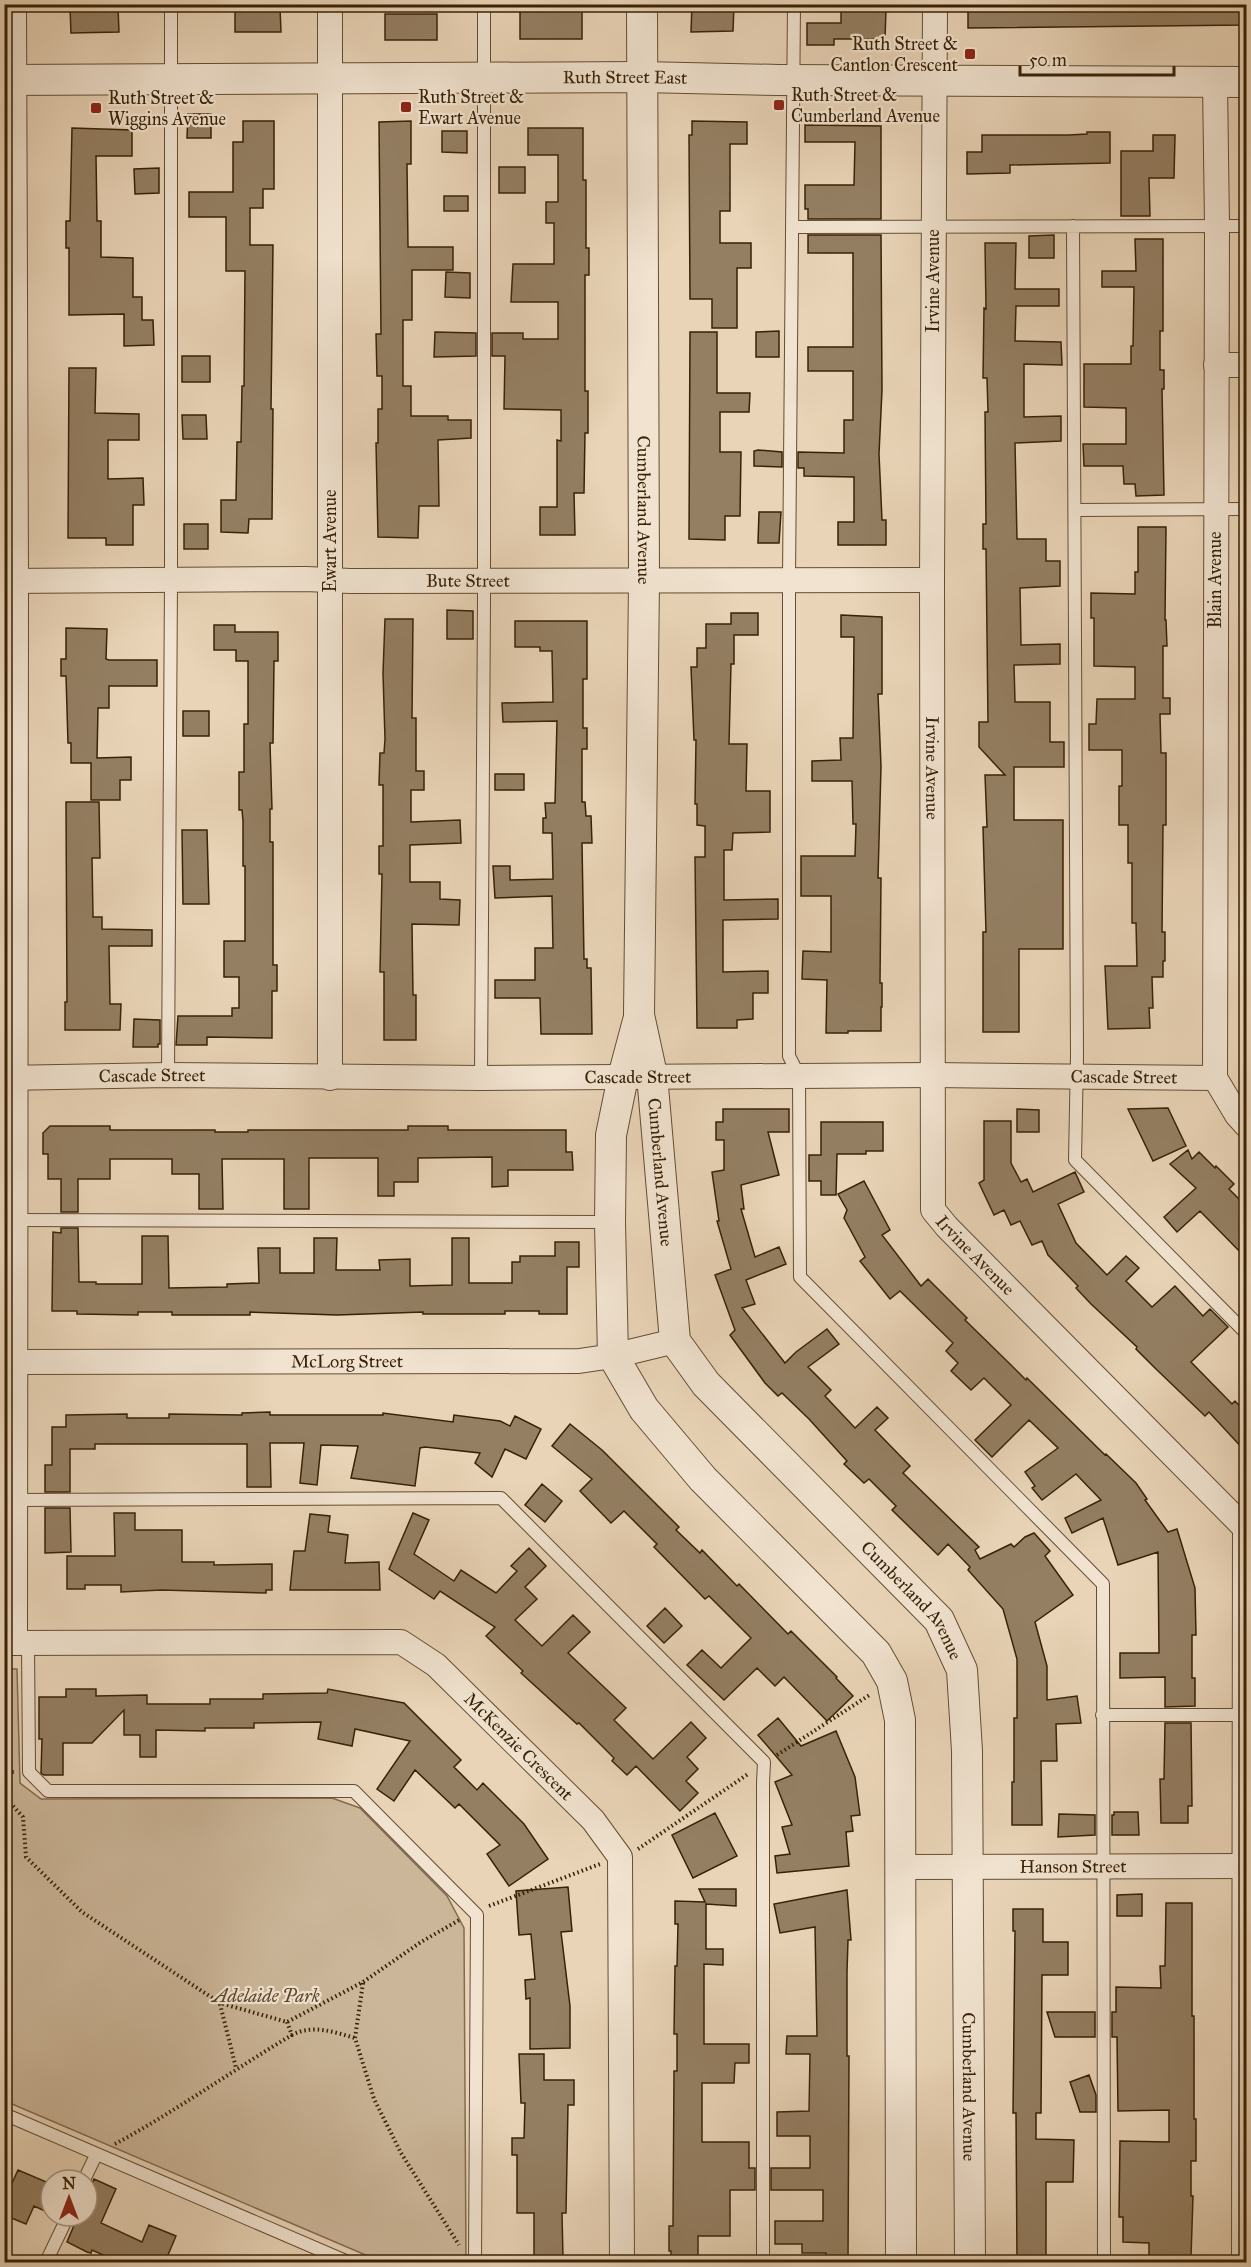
<svg xmlns="http://www.w3.org/2000/svg" width="1251" height="2267" viewBox="0 0 1251 2267" font-family="'IM FELL Great Primer',serif">
	<rect width="100%" height="100%" fill="#e9d4b7"/>
	<filter id="stains"><feTurbulence type="fractalNoise" baseFrequency=".00333" numOctaves="4"/><feColorMatrix values="0 0 0 0 .2 0 0 0 0 .09 0 0 0 0 .02 0 0 0 .5 -.17"/></filter>
	<radialGradient id="worn" r=".72"><stop offset=".6" stop-color="#630" stop-opacity="0"/><stop offset="1" stop-color="#630" stop-opacity=".3"/></radialGradient>
	<path fill="#cbb699" stroke="#826c50" stroke-width="1.5" d="M5,1669H17L20,1783L41,1799L332,1798L360,1808L447,1896L464,1928L466,2262H382L5,2101Z"/>
	<path fill="#947f63" stroke="#382207" stroke-width="1.5" d="M692,4H734L733,31L691,32Z
		M976,4H1246V25L968,28V8H976Z
		M118,7L119,32L71,33L70,8Z
		M235,7H280L281,32H235Z
		M841,8L886,9L885,39H834V45H807V23H841Z
		M520,11H582V39H520Z
		M385,14H437V40H385Z
		M188,114H211V138H187Z
		M243,121H274V189H263V208H250V245H273L271,409H273L272,519H249L248,533L221,532V500H236L237,442H241L242,386H244L245,271H226V217H189V192H233V142H243Z
		M411,121V164H407L408,247H453V270H412V320H403V386H411V416H448V420H471V438L438,440L439,506H419L418,538L378,537L376,443H378V409H382V376H377L376,334H381L379,122Z
		M692,121L747,122V144H730V211H720V243H751V268H737V328H712V299H690L689,135H692Z
		M805,125L881,126V219H808V209H805V185H854L855,142H805Z
		M72,128L132,130V156H96L97,221H101V257L133,258V297H142V320H153L154,345L124,346V314L69,315V248H66V221H70Z
		M528,128H583V180H586V248H589V275H585V391H588V433H585L584,493H574L575,535H540V507H557V440L561,441V410L504,409L505,356H492V333H523V339H558V302H511L513,264H554V223H546V202H558V155H528Z
		M442,131H467V153L442,152Z
		M1087,132H1110V163L1010,165V173L967,174V152H982V135H1069L1087,134Z
		M1153,135H1175L1174,178H1149L1150,216H1121V151H1153Z
		M499,167H525V193H499Z
		M159,168V193L135,194L134,169Z
		M444,196H468V211H444Z
		M808,235H881L882,390L879,454L882,520H886V545H838V522H854V477L804,476V468H798V452L844,453V420H853V371H808V347H853V253H808Z
		M1054,235V258H1029V236Z
		M1135,239H1163V331H1160V370H1164V389H1162L1164,495L1136,496L1135,484H1124L1123,466H1084L1083,444H1126V408L1084,407V364H1131V346H1133L1134,287H1102V271H1136Z
		M985,243H1016L1015,289H1059V306H1016L1015,341L1061,342L1062,365L1024,364V417L1061,416V441L1015,443L1017,539H1046V561H1060V586L1020,588L1021,645L1060,644V664L1014,665L1015,702H1050V742H1064V767H1014V820H1063V949H1019V1032H983V932H986L983,827H987L985,775H1005L979,747V722H988L986,549H983V524H986L985,412H988L987,378H983L984,308L986,309Z
		M446,272L470,273V298L445,297Z
		M779,331V357H756V332Z
		M435,332L476,333V356L434,357Z
		M690,332H717V393H750L749,412H720V452H741L740,516H725V540L689,539Z
		M182,356H210V382H182Z
		M69,368H96L95,413L139,414V440H108V479L143,478L144,505H133V545H106V538H68Z
		M182,415H206L207,439H183Z
		M758,450L782,452V467L754,466V451Z
		M759,512H781L779,543H758Z
		M184,524H208V549H184Z
		M1138,527H1166L1165,620H1166L1167,646H1163V698H1170V714H1160L1161,753H1166V825H1163L1162,932H1165V961H1163V977H1152L1153,1008H1149L1150,1028L1108,1029L1105,966H1137L1136,923H1132V863H1128V825H1119V786H1122V750H1089V724H1096L1097,699H1135V667L1094,666V618H1091V593L1135,594V572H1138Z
		M447,610L473,611V639H447Z
		M731,613H758V635H734V664H731L729,744H747L746,791H770V832L733,833L732,850H724V900L778,899V919L723,920V972L768,971V993H753V1019L737,1020V1028H697L695,857H705V826L697,825V804H695L696,740H694L691,667H697V648H706V624H731Z
		M841,615L882,617V694H878L881,766L878,878H881L880,983H882V1007H881V1031H848V1033H826L827,980L802,979L803,951L831,952V896H801V856H855L856,824H853L852,781H812V761L841,760L840,738H853L854,637H841Z
		M385,619H413L412,718H416V771H424V790H411V822L460,820L461,843L410,845V882H440V899L460,900L459,925L412,924L413,995H416V1040H384V972H380L382,874H379V846H383V785H379L380,753H384L385,739L383,673Z
		M515,621H587V679H583V728H587V749H582V802H585L586,816H591L592,843H582L584,959H587V968H591L592,1034H541L540,998H495V980H535V948H553L552,896L495,898L493,866H510V880L553,879L552,833H543V818H546L545,803H555L557,721L503,722L502,703L553,702L552,651H540V647H515Z
		M214,625H235V632H278V661H274L273,743H270L272,809H270V842H273V965H277V991H272V1038L207,1037V1045H176L178,1016H232V1008H239V977H224V941H245V866H243V821L242,810H239V772H244V724H248V661H236V650H214Z
		M66,628L107,629L106,659L109,660H157V686H109V708H98L97,758L131,757V780H120V800H91V763H71V743H68L66,676H61V659H66Z
		M183,711H209V736H183Z
		M495,774H524V790H495Z
		M66,802H99L100,858H92L93,917H102V929L152,930V946H109L110,1004H121L120,1030H65V1002H67Z
		M182,830H207L209,904H183Z
		M134,1019L160,1020V1044H158V1047H133Z
		M1168,1108L1186,1146L1153,1161L1128,1109Z
		M723,1109H789V1132H768L779,1175L741,1185L744,1209H741L755,1257L779,1247L786,1264L746,1280L755,1304L742,1308L785,1363L796,1352L827,1329L839,1344L808,1367L831,1390L825,1396L855,1428L877,1407L888,1418L875,1430L910,1466L903,1473L979,1547L975,1550L980,1559L1011,1544L1014,1547L1025,1537L1034,1533L1050,1551L1045,1556L1073,1595L1035,1622L1047,1666V1700L1077,1696L1081,1723L1056,1724L1057,1761H1041L1042,1825H1012V1782H1014V1718H1017V1659L1003,1609L968,1570L970,1567L948,1544L938,1555L892,1510L896,1506L869,1479L864,1483L844,1464L847,1461L809,1419L782,1393L778,1396L765,1383L730,1335L735,1330L715,1275L731,1269L717,1221H719L712,1172L724,1170V1140H716V1122H723Z
		M1017,1109L1039,1110V1132H1017Z
		M984,1121H1011V1163L1021,1182L1027,1179L1033,1192L1075,1172L1084,1192L1058,1204L1076,1243L1107,1275L1126,1256L1139,1268L1126,1281L1152,1307L1175,1286L1203,1316L1210,1309L1228,1327L1191,1362L1232,1404L1235,1401L1246,1413V1452L1209,1412L1205,1416L1156,1369L1136,1349L1137,1347L1091,1304L1076,1288L1078,1286L1048,1255L1042,1241L1032,1245L1020,1221L1011,1225L1004,1210L994,1215L979,1183L984,1180Z
		M821,1122H883V1151H866V1154H837L836,1195H821V1181H809V1155H821Z
		M50,1126H110V1130H215V1132H248V1130H408V1126H448V1130H566V1152H572L573,1170H508V1186L492,1187V1157L418,1158V1182H394V1196H378V1158H309V1209H284V1159H222L223,1209H199V1174H172V1159H110V1179H78V1212H61V1179H48V1154H43V1133Z
		M1188,1150L1192,1159L1199,1152L1215,1168L1216,1166L1234,1184L1229,1189L1246,1206V1258L1200,1211L1177,1232L1164,1217L1196,1188L1170,1164Z
		M864,1181L890,1230L882,1235L921,1286L928,1279L967,1318L965,1320L1010,1364L1026,1380L1027,1378L1105,1455L1106,1454L1136,1483L1147,1499L1145,1500L1168,1532L1177,1529L1195,1588L1196,1635H1192V1678H1195V1706L1165,1707V1677L1120,1678V1653H1159L1158,1552L1118,1565L1103,1518L1072,1533L1065,1518L1101,1500L1076,1474L1042,1500L1032,1488L1035,1486L1025,1472L1058,1448L1029,1420L992,1457L975,1440L1011,1405L984,1378L971,1390L951,1371L958,1363L946,1351L953,1343L900,1291L890,1299L860,1261L865,1257L844,1218L847,1210L838,1194Z
		M61,1228H78L79,1282H96V1284H142V1236H168L169,1288L227,1287V1284L259,1283L258,1248H280V1273H314V1238H337L336,1270H380L379,1260L410,1259V1286L452,1285V1238H469V1283H512V1262H520V1256H555V1242H579V1267H567V1314H539V1311H505V1314H423V1312L337,1315L250,1312V1315H172V1312H138V1315L77,1314V1311H52L53,1232L61,1233Z
		M270,1412V1415H383V1413L453,1422L454,1415L500,1421L510,1426L515,1416L541,1429L526,1459L505,1449L492,1477L475,1463L480,1453L425,1447L420,1448L415,1486L351,1478L358,1446L321,1445L317,1485L300,1483L304,1443H270L271,1487H247V1444H95V1449H70V1492H45V1465H52V1427H66V1415L127,1414V1418H169V1414L242,1415V1413Z
		M570,1424L602,1450L679,1527L676,1530L700,1553L702,1550L737,1586L739,1584L788,1634L791,1631L837,1677L836,1678L853,1696L827,1721L784,1677L775,1686L757,1668L724,1700L687,1665L702,1650L721,1668L751,1638L709,1596L705,1599L654,1547L657,1544L624,1511L611,1523L580,1491L592,1479L552,1446Z
		M542,1484L562,1501L545,1522L525,1505Z
		M45,1508H70L71,1552L45,1553Z
		M114,1513H135V1530H182V1562H214V1565L272,1564V1590H266V1593L162,1590L121,1592V1585H85V1589H67V1556H115Z
		M413,1513L429,1520L414,1554L454,1581L461,1570L496,1593L517,1571L511,1566L529,1548L546,1566L525,1587L537,1599L515,1620L542,1646L573,1615L590,1632L568,1653L626,1708L614,1720L653,1759L691,1722L706,1738L687,1757L698,1769L686,1781L698,1793L680,1811L636,1766L627,1775L612,1761L614,1758L579,1723L577,1724L521,1673L523,1671L486,1636L495,1627L440,1591L434,1599L389,1569Z
		M310,1514L330,1516L328,1532L348,1535L345,1563L379,1562L380,1590H290L294,1551H305Z
		M665,1608L682,1626L664,1643L647,1626Z
		M66,1689H96V1696L147,1695V1704H210V1699H263V1694L327,1693L328,1689L404,1703L461,1760L454,1767L477,1790L483,1783L524,1824L548,1859L509,1886L487,1854L500,1845L459,1804L455,1808L415,1770L394,1801L377,1789L410,1741L355,1729L352,1746L318,1739L321,1722L254,1723V1728H205V1731L156,1730V1757H140V1735H124V1710L92,1743H63V1775H44L41,1773L42,1739H39V1697H66Z
		M778,1718L801,1746L836,1731L855,1777L860,1815L851,1816L853,1831L846,1832L849,1866L777,1873L775,1856L790,1854L782,1827L792,1825L775,1782L792,1775L758,1735Z
		M1165,1723H1191L1192,1806H1188V1823H1161L1160,1779H1164Z
		M1114,1812H1138L1139,1835H1112V1815H1114Z
		M715,1813L737,1856L693,1878L672,1835Z
		M1059,1814L1095,1815V1835L1058,1837Z
		M568,1887L572,1931L561,1932L570,2006V2048L530,2049V1998L526,1999L525,1980L535,1979L531,1934L519,1935L516,1891Z
		M699,1889H736V1906L706,1904V1949H723V1965L704,1964V2044H749V2063H735L734,2083H702V2142H749V2168H755V2190H730V2236H698V2262H671V2251H669V2226H673L674,2071H677V2034H674L675,1966H677L678,1924H675V1901L705,1902Z
		M847,1890L851,1940H848L847,1972V2056H849L848,2262H826V2253H802V2244H775V2221H823V2190H771V2168H810V2136H777V2112L809,2111L810,2054H786L787,2036H817L815,1927L780,1933L774,1904Z
		M1142,1894V1916H1117V1895Z
		M1166,1903H1192V2016H1194V2119H1196V2161H1191V2196H1193L1191,2257H1149V2243L1123,2242V2217H1119L1120,2141L1169,2142V2110L1118,2111L1117,2037H1112V2012H1116V1987L1161,1988L1160,1966H1165Z
		M1013,1909H1043V1942H1068V1975H1042L1041,2113H1036V2139L1074,2140L1073,2182H1046V2262H1017L1016,2113H1013L1015,1931H1013Z
		M1047,2012H1095V2037H1055Z
		M519,2054H544V2080H574V2105H568L566,2213H562L563,2258L534,2259V2213H517V2155H512V2138H524L525,2103H521Z
		M1089,2075L1096,2095V2112H1080L1070,2082Z
		M18,2170L51,2184V2198L45,2211L34,2206L26,2224L4,2215V2201Z
		M94,2179L116,2189L101,2223L142,2242L149,2225L176,2236L165,2262H119L92,2250L91,2253L87,2252L67,2242L78,2216H87V2195Z"/>
	<g fill="none" stroke-linecap="round" stroke-linejoin="round">
		<defs>
			<path id="service" d="M794,4L789,579V1056L799,1076L800,1277L1103,1584L1104,2262
				M1073,226L1077,1056L1075,1160L1246,1333
				M793,227L1246,226
				M1075,510L1246,509
				M168,1075L171,580V4
				M481,1078L484,600V4
				M12,1220L609,1222
				M12,1500L501,1498L764,1762L763,1783V2262
				M28,1642L29,1772L48,1791H354L477,1915L475,2262
				M1102,1715H1246
				M4,2114L348,2262
				M84,2180L96,2155
				M46,2262L68,2216"/>
			<g id="minor">
				<path d="M14,4L16,581L15,1642"/>
				<path id="s1" d="M935,4L932,580L933,1210L947,1227L1245,1528L1244,2262"/>
				<path d="M1215,82L1217,226L1215,1078L1237,1115L1246,1125"/>
				<path d="M1216,365H1246"/>
				<path id="s2" d="M4,581L306,579L350,581L932,580"/>
				<path id="s3" d="M4,1078L168,1075L481,1078L932,1075L1215,1078"/>
				<path d="M330,1078V4"/>
				<path id="s4" d="M15,1362L579,1361L613,1356L675,1341"/>
				<path id="s5" d="M4,1643L401,1642L436,1665L593,1820L620,1857L622,2262"/>
				<path id="s6" d="M899,1867L1246,1866"/>
			</g>
			<g id="tertiary">
				<path id="s7" d="M642,4L644,581L639,1015L652,1075L675,1341L706,1384L939,1620L962,1670L967,1751L970,2262"/>
				<path id="s8" d="M4,80L642,77L779,80L1246,82"/>
				<path d="M638,1021L623,1077L611,1135L610,1222L613,1356L644,1409L703,1479L876,1653L892,1681L900,1720L901,2262"/>
			</g>
		</defs>
		<use href="#service" stroke="#644e33" stroke-width="14"/>
		<use href="#minor" stroke="#644e33" stroke-width="26"/>
		<use href="#tertiary" stroke="#644e33" stroke-width="32"/>
		<path stroke="#382207" stroke-width="4" stroke-dasharray="1.5 3" stroke-linecap="butt" d="M777,1755L871,1694
			M4,1781L9,1772H14
			M4,1796L23,1817L26,1857L82,1912L220,2003L287,2022L363,1982L421,1942L461,1919
			M638,1849L748,1774
			M489,1906L600,1864
			M363,1983L355,2038L374,2099L401,2153L459,2245
			M220,2004L236,2068
			M287,2022L292,2035C312,2024 334,2032 355,2038
			M115,2144C176,2111 233,2070 292,2035"/>
		<use href="#service" stroke="#f1e3d0" stroke-width="12"/>
		<use href="#minor" stroke="#f1e3d0" stroke-width="24"/>
		<use href="#tertiary" stroke="#f1e3d0" stroke-width="30"/>
	</g>
	<g fill="#8f2418" stroke="#f1e3d0" stroke-width="2">
		<rect x="964" y="48" width="12" height="12" rx="3"/>
		<rect x="773" y="99" width="12" height="12" rx="3"/>
		<rect x="400" y="101" width="12" height="12" rx="3"/>
		<rect x="90" y="102" width="12" height="12" rx="3"/>
	</g>
	<g text-anchor="middle" stroke-width="4.5" stroke-linejoin="round" paint-order="stroke">
		<g font-size="18" fill="#382207" stroke="#f1e3d0" text-anchor="start">
			<text x="958" y="50" text-anchor="end">Ruth Street &amp;<tspan x="958" dy="21">Cantlon Crescent</tspan></text>
			<text x="791" y="101">Ruth Street &amp;<tspan x="791" dy="21">Cumberland Avenue</tspan></text>
			<text x="418" y="103">Ruth Street &amp;<tspan x="418" dy="21">Ewart Avenue</tspan></text>
			<text x="108" y="104">Ruth Street &amp;<tspan x="108" dy="21">Wiggins Avenue</tspan></text>
		</g>
		<g font-size="18" fill="#382207" stroke="#f1e3d0">
			<text dy="6" stroke="none"><textPath href="#s8" startOffset="621">Ruth Street East</textPath></text>
			<text transform="translate(933 281) rotate(-90)" y="6">Irvine Avenue</text>
			<text dy="6" stroke="none"><textPath href="#s7" startOffset="506">Cumberland Avenue</textPath></text>
			<text transform="translate(330 541) rotate(-90)" y="6">Ewart Avenue</text>
			<text transform="translate(1215 580) rotate(-90)" y="6">Blain Avenue</text>
			<text dy="6" stroke="none"><textPath href="#s2" startOffset="464">Bute Street</textPath></text>
			<text dy="6" stroke="none"><textPath href="#s1" startOffset="764">Irvine Avenue</textPath></text>
			<text dy="6" stroke="none"><textPath href="#s3" startOffset="148">Cascade Street</textPath></text>
			<text dy="6" stroke="none"><textPath href="#s3" startOffset="634">Cascade Street</textPath></text>
			<text dy="6" stroke="none"><textPath href="#s3" startOffset="1120">Cascade Street</textPath></text>
			<text dy="6" stroke="none"><textPath href="#s7" startOffset="1170">Cumberland Avenue</textPath></text>
			<text dy="6" stroke="none"><textPath href="#s1" startOffset="1268">Irvine Avenue</textPath></text>
			<text dy="6" stroke="none"><textPath href="#s4" startOffset="332">McLorg Street</textPath></text>
			<text dy="6" stroke="none"><textPath href="#s7" startOffset="1692">Cumberland Avenue</textPath></text>
			<text dy="6" stroke="none"><textPath href="#s5" startOffset="555">McKenzie Crescent</textPath></text>
			<text dy="6" stroke="none"><textPath href="#s6" startOffset="174">Hanson Street</textPath></text>
			<text dy="6" stroke="none"><textPath href="#s7" startOffset="2196">Cumberland Avenue</textPath></text>
		</g>
		<g font-size="18" font-style="italic" fill="#5d472c" stroke="#f1e3d0">
			<text x="266" y="2002">Adelaide Park</text>
		</g>
	</g>
	<rect width="1251" height="2267" fill="none" stroke="#e9d4b7" stroke-width="24"/>
	<rect x="6" y="6" width="1239" height="2255" fill="none" stroke="#382207" stroke-width="3"/>
	<rect x="12" y="12" width="1227" height="2243" fill="none" stroke="#382207" stroke-width="1.5"/>
	<g transform="translate(69 2198)"><circle r="28" fill="#f1e3d0" stroke="#a79680" stroke-width="1.5"/>
	<path d="M0-4.5L10 22L0 15L-10 22Z" fill="#8f2418"/>
	<text y="-9" font-size="16" font-weight="bold" text-anchor="middle" fill="#382207">N</text>
	</g>
	<path d="M1020 66v9h154v-9" fill="none" stroke="#382207" stroke-width="3"/>
	<text x="1029" y="66" font-size="18" fill="#382207" stroke="#f1e3d0" stroke-width="4.5" paint-order="stroke">50 m</text>
	<rect width="100%" height="100%" filter="url(#stains)"/>
	<rect width="100%" height="100%" fill="url(#worn)"/>
</svg>
